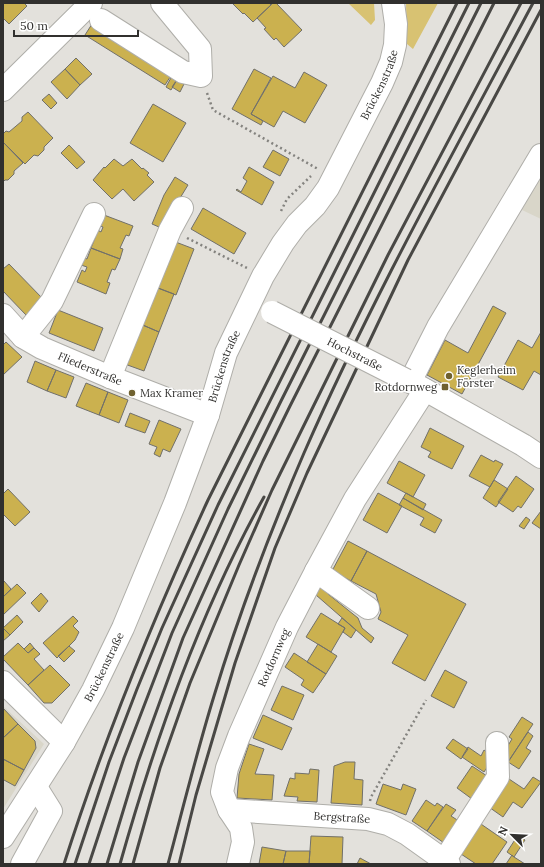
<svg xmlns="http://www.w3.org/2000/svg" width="544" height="867" viewBox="0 0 544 867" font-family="Lora,serif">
	<rect width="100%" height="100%" fill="#e3e1dc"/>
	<path fill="#d9d6c9" d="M541,175V219L522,210Z
		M3,706L44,744L3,809Z"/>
	<path fill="#d8c272" d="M348,3H374L375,20L371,25Z
		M406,3H438L413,49L407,44Z"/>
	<path fill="#cbb14f" stroke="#71706b" d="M3,3H24L27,6L9,24L3,18Z
		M234,3H269L271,5L253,22L244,13L243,14L233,4Z
		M273,3H276L302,30L284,47L276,38L274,40L264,29L266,28L257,18Z
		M92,24L172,74L165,85L85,35Z
		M76,58L92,74L80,85L65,69Z
		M65,69L80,85L67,99L51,82Z
		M254,69L271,78L251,114L263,121L261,125L232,109Z
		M304,72L327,85L305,123L283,111L274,127L251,114L273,76L295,88Z
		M173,74L178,78L171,90L166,87Z
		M178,78L185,82L180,92L172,87Z
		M49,94L57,103L51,109L42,100Z
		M153,104L186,123L163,162L130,143Z
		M28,112L53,138L44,147V150L38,156L34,155L25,164L3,142V134L6,131L9,132L22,121V117Z
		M3,142L23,163L14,171V174L8,180H5L3,182Z
		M69,145L85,162L77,169L61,153Z
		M273,150L289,159L280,176L263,167Z
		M114,159L123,166L132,159L142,169L143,168L149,173L147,175L154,182L134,201L123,189L112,199L93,180L104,167L105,168Z
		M249,167L274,182L262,205L236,190L237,189L241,192L247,181L243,178Z
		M175,177L188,185L177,203L166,230L152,224L164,195Z
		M203,208L246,233L234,254L191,229Z
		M104,215L133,226L129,236L126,235L120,248L123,249L120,259L91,248L95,238L92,237L96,229L101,232L103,227L100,226Z
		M173,241L194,249L176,295L155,287Z
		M91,248L120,259L115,270L112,269L107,282L110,283L106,294L77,282L82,270L85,272L87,267L81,265L84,258L87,259Z
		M9,264L43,299L26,315L3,291V269Z
		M153,286L174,294L159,332L138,323Z
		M493,306L506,313L462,394L427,375L445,340L468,353Z
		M58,310L103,328L94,351L49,333Z
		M138,323L159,332L144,371L122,363Z
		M541,332V375L534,371L523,390L498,377L518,340L532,348Z
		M6,342L22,357L3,375V345Z
		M35,361L56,370L47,391L27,382Z
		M56,370L74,377L66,398L47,391Z
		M86,383L108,392L99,415L76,406Z
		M108,392L128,400L119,423L99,415Z
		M130,413L150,421L145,433L125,426Z
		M159,420L181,429L170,452L163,449L160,457L154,454L157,447L149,444Z
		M430,428L464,446L452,469L428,457L431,452L421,447Z
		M481,455L494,462L495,460L503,464L490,487L469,476Z
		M399,461L425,475L413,497L387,483Z
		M516,476L534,489L521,508L518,506L513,512L498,502Z
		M494,480L508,489L496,507L483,498Z
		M8,489L30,512L15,526L3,514V494Z
		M378,493L402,506L387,533L363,520Z
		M406,493L426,504L423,510L403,498Z
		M403,498L442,520L435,533L420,525L424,518L399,505Z
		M541,511V529L532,523Z
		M526,517L530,520L524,529L519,526Z
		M348,541L367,551L351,581L332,571Z
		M367,551L466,604L425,681L392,663L408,635L378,619L381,612L376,594L351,581Z
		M4,581L11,589L3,597V583Z
		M321,583L330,590L328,594L358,618L362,628L374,638L371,643L316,595Z
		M17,584L26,593L3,615V597Z
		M41,593L48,601L39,612L31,603Z
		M321,613L345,628L331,652L306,637Z
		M17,615L23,622L10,635L3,628Z
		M73,616L78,621L73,626L79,632L75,640L57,658L43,643Z
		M342,618L356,630L351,638L343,632L345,628L338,624Z
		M3,628L10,635L3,641Z
		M18,643L28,653L34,648L40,654L34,659L44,670L28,685L3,659V657Z
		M30,643L34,648L28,653L24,649Z
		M318,644L337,656L326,674L307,662Z
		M69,646L75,651L64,662L58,656Z
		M294,653L326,674L313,693L301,685L304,680L285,667Z
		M50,665L70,685L52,703H44L28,685Z
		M445,670L467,682L454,708L431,696Z
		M282,686L304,695L293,720L271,710Z
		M3,708L18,724L3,738Z
		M263,715L292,728L282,750L253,738Z
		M522,717L533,724L508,762L501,757L512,739L509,737Z
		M18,724L35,741L36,748L24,770L3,759V738Z
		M528,732L533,736L526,748L531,751L519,769L508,762Z
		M453,739L468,749L461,759L446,748Z
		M249,744L264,749L255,774L274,775L272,800L237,798L239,774Z
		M468,747L481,756L484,750L494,757L484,772L462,757Z
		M3,759L24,770L15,786L4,780H3Z
		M345,762H355L354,779L363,780L362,805L331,803L334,766Z
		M472,766L487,776L472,799L457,788Z
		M310,769L319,770L317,802L297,801L298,797L284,796L290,778L295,779V773L309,774Z
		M506,777L524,789L533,777L541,782L522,808L513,802L503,817L486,805Z
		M383,784L401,790L403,784L416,789L406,815L376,804Z
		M426,800L435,806L437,803L443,807L427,831L412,821Z
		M446,804L456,810L451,816L462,823L447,845L427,831Z
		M478,822L507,842L492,864H476L458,852Z
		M518,835L525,840L514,857L507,852Z
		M311,836L343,837L342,864H309Z
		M262,847L286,851L283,864H259Z
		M286,851H310L309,864H283Z
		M512,855L514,857L525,864H506Z
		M360,858L371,864H357Z"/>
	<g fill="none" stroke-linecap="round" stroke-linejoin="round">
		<defs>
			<g id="minor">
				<path d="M101,20L183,72L201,76L200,49L162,3"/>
				<path d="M3,90L91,3"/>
				<path id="s1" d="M3,315L23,337L42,348L110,377L208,415"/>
				<path d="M23,337L52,301L94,214"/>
				<path d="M110,377L170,230L182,208"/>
				<path d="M410,382L438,327L541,155"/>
				<path d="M413,383L523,445L541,457"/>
				<path d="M316,571L368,608"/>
				<path d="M3,682L64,742"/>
				<path id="s2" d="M229,810L368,819L388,824L407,834L449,864"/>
				<path id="s3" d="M3,837L64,742L93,690L123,628L175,503L208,415L226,353L263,276L283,243L297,224L315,206L328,188L382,83L391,62L395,45L396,24L393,3"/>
				<path d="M444,861L498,777L497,743"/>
				<path d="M22,864L51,811L36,787"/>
				<path id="s4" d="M238,864L243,842L241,828L229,810L222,792L227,768L239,736L287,627L316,571L355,499L425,390"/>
			</g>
		</defs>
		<use href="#minor" stroke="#afaea9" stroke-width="24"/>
		<path stroke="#84837f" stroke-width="2.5" stroke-dasharray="2 3" stroke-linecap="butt" d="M207,93L213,110L318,169
			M281,211L287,199L311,176
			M187,238L247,268
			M370,801L371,797L426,700"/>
		<use href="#minor" stroke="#fff" stroke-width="22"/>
		<path stroke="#494845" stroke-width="3" d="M64,864C104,739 153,619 208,500L457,3
			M75,864L109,762L137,689L162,628L218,505L469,3
			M89,864L124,758L172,633L228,509L281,401L481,3
			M107,864L138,762L183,638L263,461L290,406L494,3
			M120,864C156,737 200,612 264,497
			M133,864L160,768L190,683L239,565L272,490L388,255L521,3
			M168,864C183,808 197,751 214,696C239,613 270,532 304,453C372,298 454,152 533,3
			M179,864L196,795L235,663L275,548L307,473L408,260L541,10"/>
		<defs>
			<g id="minor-bridge">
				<path id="s5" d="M272,312L406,380"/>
			</g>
		</defs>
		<use href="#minor-bridge" stroke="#afaea9" stroke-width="24" stroke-linecap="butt"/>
		<use href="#minor-bridge" stroke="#fff" stroke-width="22"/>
	</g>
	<g fill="#6f612f" stroke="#fff" stroke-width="1.5">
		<circle cx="449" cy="376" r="4"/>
		<rect x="441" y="383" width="8" height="8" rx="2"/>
		<circle cx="132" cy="393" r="4"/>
	</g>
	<g text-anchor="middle" stroke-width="3" stroke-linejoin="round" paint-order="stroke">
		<g font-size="11" fill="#31302e" stroke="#fff">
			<text dy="4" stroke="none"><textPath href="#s3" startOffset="846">Brückenstraße</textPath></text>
			<text dy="4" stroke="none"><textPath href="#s5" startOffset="93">Hochstraße</textPath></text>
			<text dy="4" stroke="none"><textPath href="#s3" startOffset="522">Brückenstraße</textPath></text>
			<text dy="4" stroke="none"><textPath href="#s1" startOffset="104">Fliederstraße</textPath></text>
			<text dy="4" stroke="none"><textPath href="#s4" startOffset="222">Rotdornweg</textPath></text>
			<text dy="4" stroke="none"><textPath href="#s3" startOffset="198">Brückenstraße</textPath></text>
			<text dy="4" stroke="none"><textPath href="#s2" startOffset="113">Bergstraße</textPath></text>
		</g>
		<g font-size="11" fill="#31302e" stroke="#fff" text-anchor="start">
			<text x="457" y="374">Keglerheim<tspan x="457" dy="13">Förster</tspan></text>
			<text x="437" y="391" text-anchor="end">Rotdornweg</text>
			<text x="140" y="397">Max Kramer</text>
		</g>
	</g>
	<rect width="544" height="867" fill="none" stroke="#31302e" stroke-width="8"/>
	<g transform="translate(512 835) rotate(294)" stroke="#ffffff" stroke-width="3" paint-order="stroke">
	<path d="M0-3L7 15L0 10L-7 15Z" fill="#31302e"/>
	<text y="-6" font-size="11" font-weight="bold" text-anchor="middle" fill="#31302e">N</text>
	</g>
	<path d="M14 30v6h124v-6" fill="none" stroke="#31302e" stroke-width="2"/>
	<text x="20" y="30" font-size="12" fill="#31302e" stroke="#ffffff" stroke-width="3" paint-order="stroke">50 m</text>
</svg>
